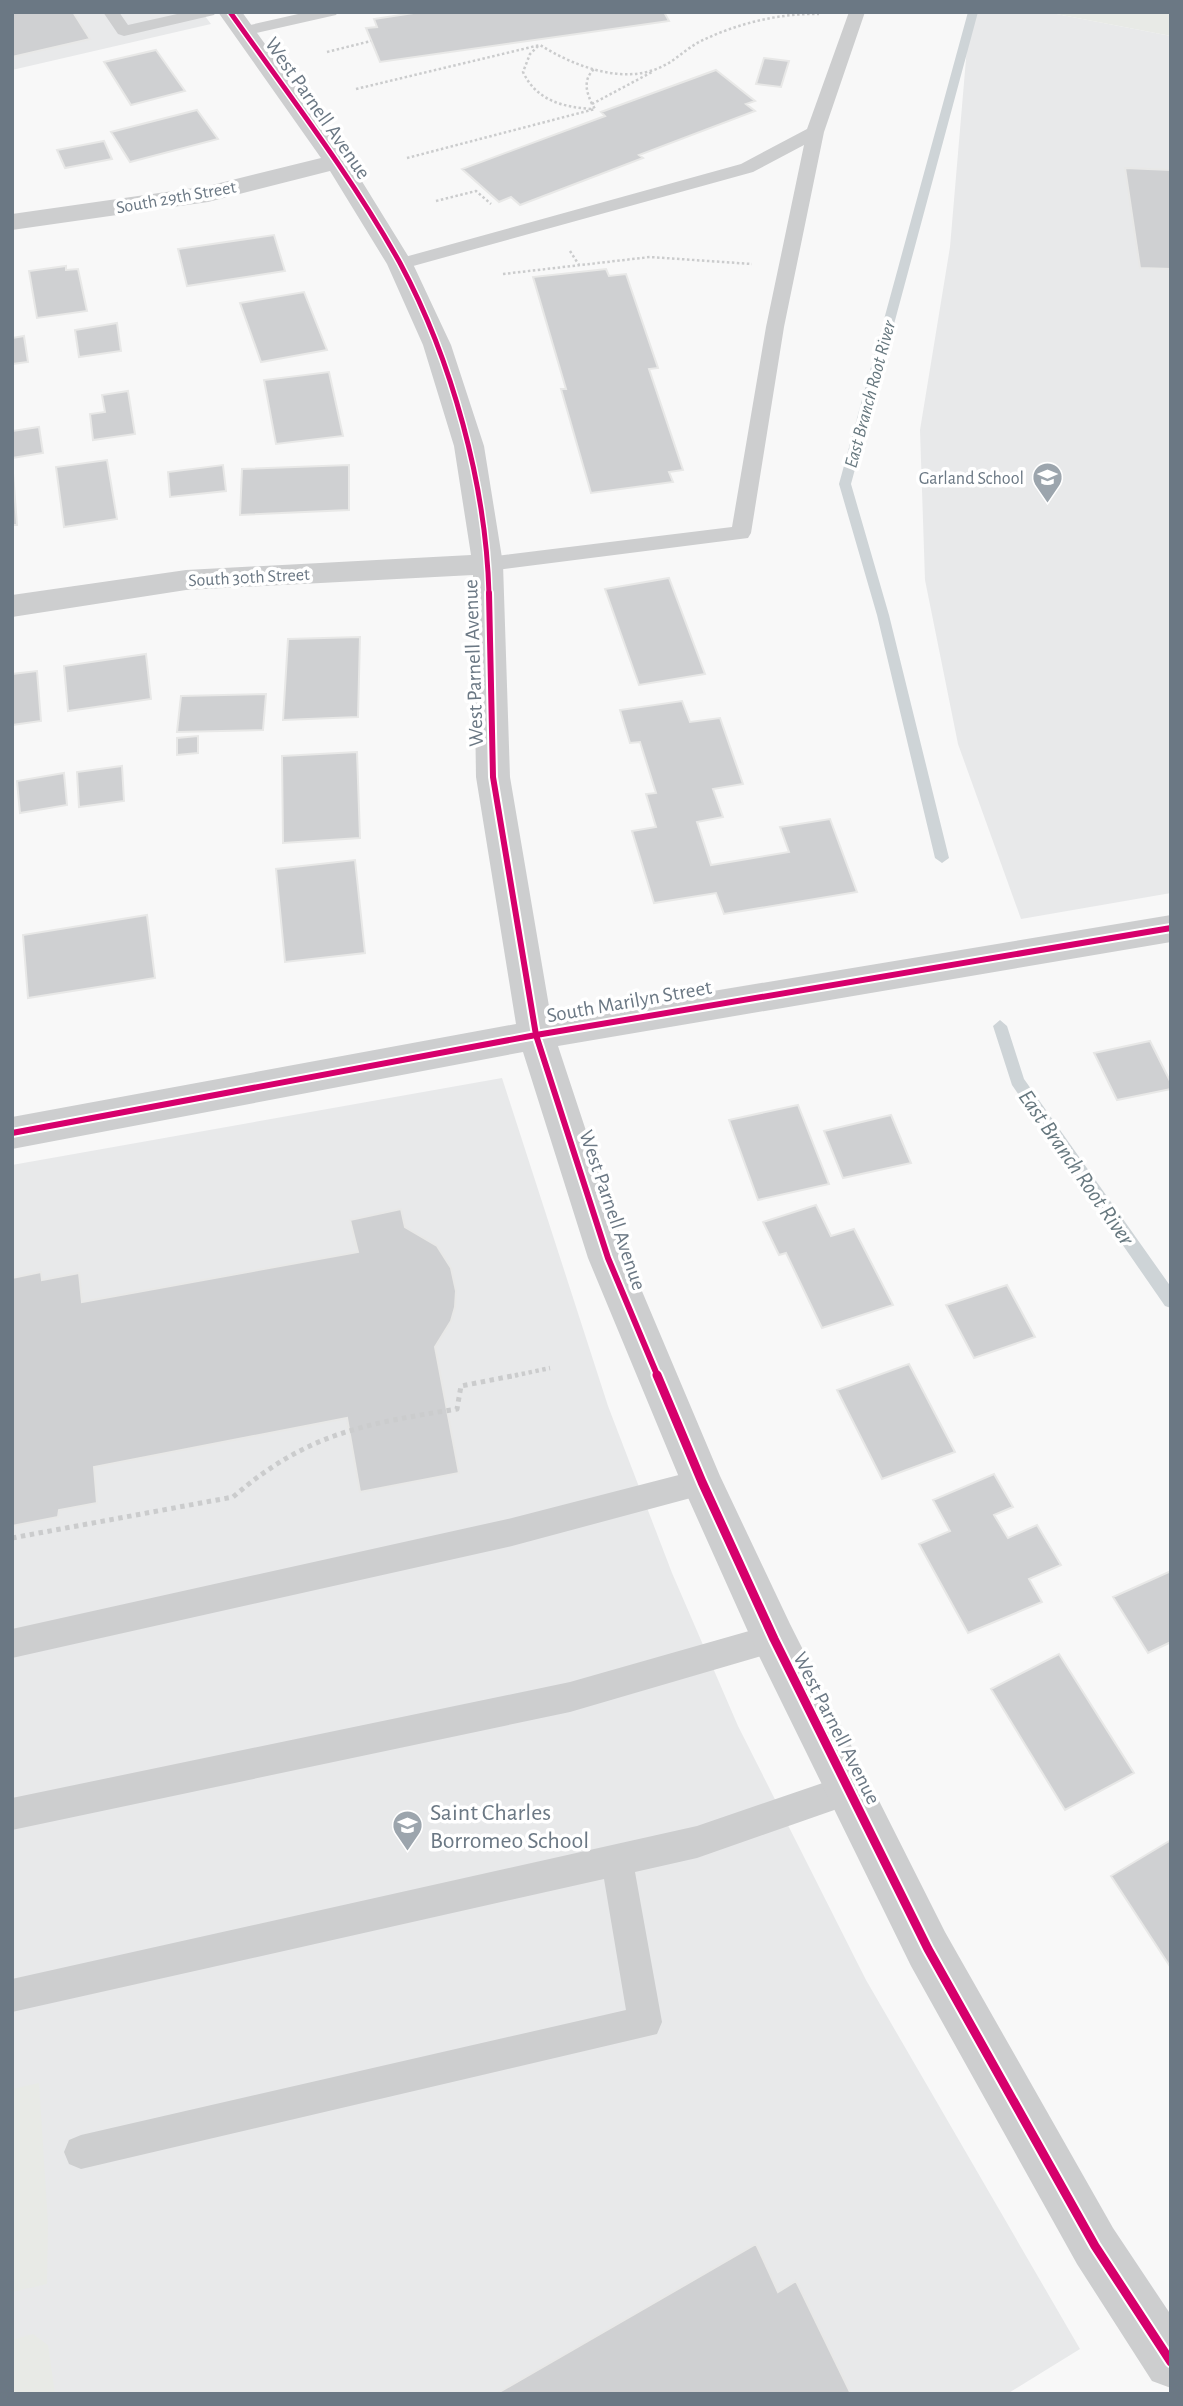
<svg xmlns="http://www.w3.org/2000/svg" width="1183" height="2406" viewBox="0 0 1183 2406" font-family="'Alegreya Sans',sans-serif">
	<rect width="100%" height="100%" fill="#f8f8f8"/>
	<path fill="#e8e9ea" d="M12,12H202L211,24L12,70Z
		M970,12H1046L1171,36V893L1021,919L958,744L925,580L920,430L950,247Z
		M502,1078L608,1406L672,1573L738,1726L866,1980L1080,2349L1007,2394H12V1165Z"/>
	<path fill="#e8eae6" d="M1046,12H1171V36Z
		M39,2083L48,2223L47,2284L12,2292V2089Z
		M33,2334L48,2345L55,2394H12V2340Z"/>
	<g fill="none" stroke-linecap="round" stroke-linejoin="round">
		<path fill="#ced4d7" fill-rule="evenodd" d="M968,12H978L851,484L889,615L949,858L942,863L935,858L877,615L839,484Z
			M1000,1020L1007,1026L1024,1079L1171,1287V1308L1165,1306L1012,1085L993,1026Z"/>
	</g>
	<path fill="#cfd0d2" stroke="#e8e8e7" stroke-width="2" d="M12,12H73L90,39L12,57Z
		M420,12H664L669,21L380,62L366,28L377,27L374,19Z
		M156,50L185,91L131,105L104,62Z
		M764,58L789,61L781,87L756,84Z
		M716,70L755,101L746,104L755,111L639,155L643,158L520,205L511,197L499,202L462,169L605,116L601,112Z
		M197,110L218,139L130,162L111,132Z
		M104,141L112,159L65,168L57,150Z
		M1125,168L1171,170V269L1140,268Z
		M274,235L285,271L187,286L178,249Z
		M66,266V270L78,269L87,311L37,318L29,271Z
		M606,269L609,276L626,274L658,368L649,369L683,470L669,472L673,482L591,493L561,389H566L533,277Z
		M304,292L327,350L261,362L240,303Z
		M117,323L121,351L79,357L75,330Z
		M24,336L28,362L12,364V338Z
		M329,372L343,436L276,444L264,380Z
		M128,391L135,434L93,440L90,414L105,412L102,395Z
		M39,427L43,453L12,458V431Z
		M107,460L117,519L64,527L56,467Z
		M223,465L226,491L170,497L168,472Z
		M349,465V510L240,515L242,469Z
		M13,473L17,525H12V473Z
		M669,578L705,674L639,685L605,589Z
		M360,637L358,717L283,720L288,639Z
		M146,654L151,699L68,711L64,666Z
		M37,671L41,721L12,725V674Z
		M266,694L263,730L177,732L181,696Z
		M682,701L690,722L720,718L743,784L713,789L723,817L697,822L711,865L789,852L780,827L830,819L857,892L724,914L716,893L654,903L632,831L656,827L646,794L656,793L640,742L630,743L620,710Z
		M198,736V753L177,755V738Z
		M357,752L360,838L283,843L282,756Z
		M122,766L124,801L79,807L77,772Z
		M64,773L67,805L20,813L17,781Z
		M355,860L365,953L285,962L276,869Z
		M147,915L155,978L28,998L23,935Z
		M1150,1041L1171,1083V1089L1117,1100L1094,1053Z
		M798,1105L829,1184L758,1200L729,1120Z
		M891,1115L911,1163L843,1178L824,1131Z
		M816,1205L831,1236L854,1229L893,1305L822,1328L786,1253L779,1255L763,1222Z
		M401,1209L405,1227L437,1246L451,1268L456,1291L455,1307L451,1321L435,1347L459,1473L360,1492L347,1418L94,1467L97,1503L59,1510L58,1517L12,1526V1278L41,1272L42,1280L79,1273L82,1302L358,1252L350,1220Z
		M1007,1285L1035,1337L974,1358L946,1305Z
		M909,1364L955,1452L882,1479L837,1390Z
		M994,1474L1013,1507L994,1515L1008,1538L1037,1525L1061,1565L1029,1579L1042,1602L968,1633L919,1544L950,1531L933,1500Z
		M1171,1571V1642L1148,1653L1113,1597Z
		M1059,1654L1134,1773L1065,1810L991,1689Z
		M1171,1840V1968L1111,1876Z
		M756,2244L778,2292L796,2281L851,2394H496Z"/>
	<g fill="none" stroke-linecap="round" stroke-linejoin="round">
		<path stroke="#cbcccd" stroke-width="2.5" stroke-dasharray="2.5 2.5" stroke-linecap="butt" d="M538,46L530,54L523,72C536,100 562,107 591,109
			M327,52L371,41
			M356,89L540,45C574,66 624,86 663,66C676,60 686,49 699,42C735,24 779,13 819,14
			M592,104C586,91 583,80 594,69
			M407,158L595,109L592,104L652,72
			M436,201L476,191L491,204
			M570,251L579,265
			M503,274L650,257L752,264"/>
		<path stroke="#cbcccd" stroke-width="4.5" stroke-dasharray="3.5 3.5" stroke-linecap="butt" d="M508,1377L550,1368"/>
		<path stroke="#cbcccd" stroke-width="5" stroke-dasharray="4.5 4.5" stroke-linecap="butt" d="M12,1538L233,1497C307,1433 364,1424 457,1409L461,1386L517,1375"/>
		<path fill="#cdcecf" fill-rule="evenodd" d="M103,12H119L128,25L186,12H216L214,15L124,36L118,34Z
			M307,12H338L336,15L243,36L235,31L237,28Z
			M849,12H865L824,132L784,327L751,533L748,538L488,571L481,569L478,564L481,559L488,557L732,527L766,327L804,145L753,172L406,268H394L391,264L394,260L741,164L807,129Z
			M702,1469L712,1473L716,1482L712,1491L702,1495L512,1546L12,1658V1629L512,1518Z
			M774,1624L785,1629L789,1639L785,1649L570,1712L12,1830V1798L570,1682Z
			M849,1774L860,1779L865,1790L860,1801L697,1858L635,1872L662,2022L657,2034L81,2169L69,2164L64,2152L69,2140L81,2135L626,2010L604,1879L12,2012V1979L697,1826Z"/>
		<path fill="#cdcecf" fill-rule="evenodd" d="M218,12H242L350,162L413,264L451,345L484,446L503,564L510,777L551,1018L1171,915V942L558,1046L628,1258L720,1476L790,1624L945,1932L1113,2228L1171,2315V2388L1152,2381L1077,2264L911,1966L758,1654L681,1482L588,1258L523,1052L12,1149V1117L516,1024L476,777L473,575L186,590L12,617V595L186,570L471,555L454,446L423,345L387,264L330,171L208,202L12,230V214L208,186L321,158Z"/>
		<defs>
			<path id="cycleway-far2" d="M230,12C288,94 351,175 400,263C452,360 486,485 489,594"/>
			<path id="cycleway-far1" d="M489,593L493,777L536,1035L608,1258L658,1377
				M12,1133L536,1035L1171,928"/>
			<path id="cycleway" d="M657,1375L702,1482L774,1639L928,1949L1095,2246L1171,2362"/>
		</defs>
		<use href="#cycleway-far2" stroke="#fff" stroke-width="8"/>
		<use href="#cycleway-far1" stroke="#fff" stroke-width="10"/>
		<use href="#cycleway" stroke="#fff" stroke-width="13"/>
		<use href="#cycleway-far2" stroke="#d6006c" stroke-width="5"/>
		<use href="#cycleway-far1" stroke="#d6006c" stroke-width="6"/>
		<use href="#cycleway" stroke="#d6006c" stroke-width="9"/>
	</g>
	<defs>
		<symbol id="school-pin" viewBox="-11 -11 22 30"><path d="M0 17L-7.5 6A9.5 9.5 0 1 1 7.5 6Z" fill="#9ca5ad" stroke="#fff"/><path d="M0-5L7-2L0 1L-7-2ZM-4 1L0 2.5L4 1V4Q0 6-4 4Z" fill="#fff"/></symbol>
	</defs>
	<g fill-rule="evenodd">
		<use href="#school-pin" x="1030" y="460" width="35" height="47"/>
		<use href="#school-pin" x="390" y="1808" width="35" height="47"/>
	</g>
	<g text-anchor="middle" stroke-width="7" stroke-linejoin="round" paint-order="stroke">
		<g font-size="18" fill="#6b7884" stroke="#fff">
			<text transform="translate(176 197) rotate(-10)" y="6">South 29th Street</text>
			<text transform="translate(249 577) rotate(-3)" y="6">South 30th Street</text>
		</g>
		<g font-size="18" fill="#6b7884" stroke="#fff" text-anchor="end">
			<text x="1024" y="484">Garland School</text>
		</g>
		<g font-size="19" font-style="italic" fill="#67787f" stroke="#fff">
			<text transform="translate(869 394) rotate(-75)" y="7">East Branch Root River</text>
		</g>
		<g font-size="21" fill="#6b7884" stroke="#fff">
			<text transform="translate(318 108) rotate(55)" y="7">West Parnell Avenue</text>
			<text transform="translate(473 663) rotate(-92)" y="7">West Parnell Avenue</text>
			<text transform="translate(629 1001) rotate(-10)" y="7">South Marilyn Street</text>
			<text transform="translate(613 1210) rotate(71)" y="7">West Parnell Avenue</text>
			<text transform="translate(837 1728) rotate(63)" y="7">West Parnell Avenue</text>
		</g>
		<g font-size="23" font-style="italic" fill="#67787f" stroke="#fff">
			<text transform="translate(1077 1167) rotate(55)" y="8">East Branch Root River</text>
		</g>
		<g font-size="24" fill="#6b7884" stroke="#fff" text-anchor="start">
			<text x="430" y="1820">Saint Charles<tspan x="430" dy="28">Borromeo School</tspan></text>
		</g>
	</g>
	<rect width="1183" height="2406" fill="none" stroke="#6b7884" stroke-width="28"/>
</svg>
